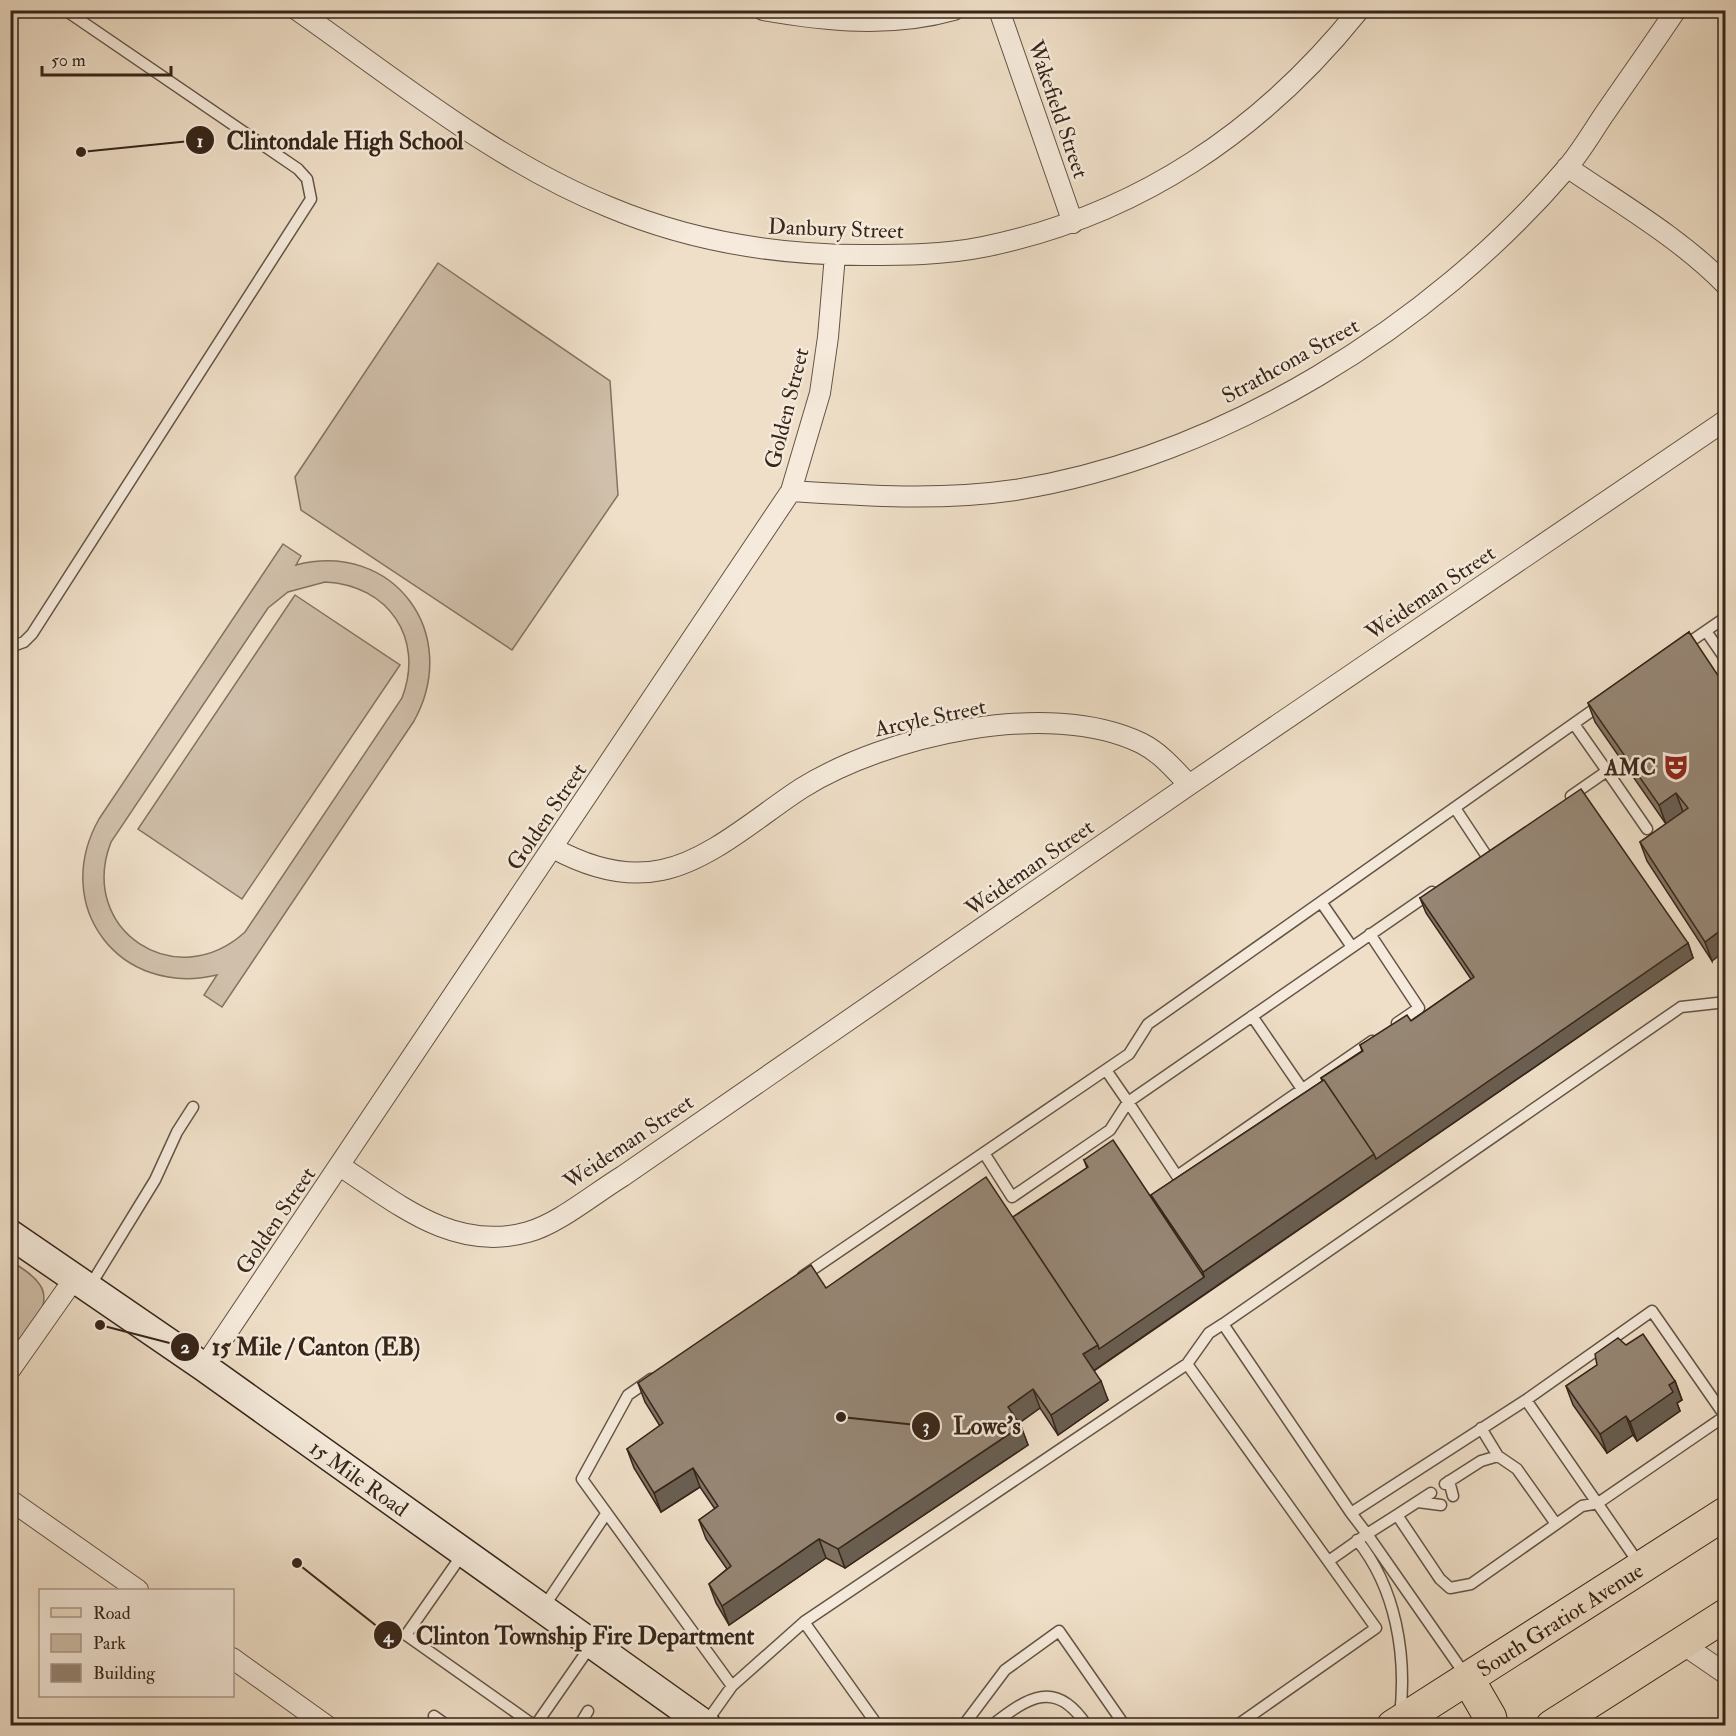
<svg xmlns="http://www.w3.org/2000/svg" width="1736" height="1736" viewBox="0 0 1736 1736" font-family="'IM FELL Double Pica',serif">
	<rect width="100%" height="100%" fill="#efdfc8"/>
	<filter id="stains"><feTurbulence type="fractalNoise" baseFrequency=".00333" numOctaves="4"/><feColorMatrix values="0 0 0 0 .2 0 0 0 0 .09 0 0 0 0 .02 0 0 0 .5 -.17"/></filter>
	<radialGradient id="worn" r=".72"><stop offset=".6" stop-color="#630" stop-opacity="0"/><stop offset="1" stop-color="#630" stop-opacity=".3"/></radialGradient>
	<path fill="#d0bfaa" stroke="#837262" stroke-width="1.5" fill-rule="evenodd" d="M438,263L610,381L618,495L512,650L301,510L295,477Z
		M283,544L301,556L296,565C394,540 462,634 414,721L222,1007L204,995L217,975C119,998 50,906 99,819ZM325,582C388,585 425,638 402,698L245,932C176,995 77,930 111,842L268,608L288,592Z
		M295,595L400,665L242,899L138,829Z
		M11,1261C21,1268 33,1274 40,1285C55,1307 23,1339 11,1356Z"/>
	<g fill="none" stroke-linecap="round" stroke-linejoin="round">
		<defs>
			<path id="lane" d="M1706,631L1726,660
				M1684,646L1726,617
				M10,647L24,642L32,634L311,199L307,179L298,169L65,10
				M1607,771L1647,829
				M1571,796L1607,771L1574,724
				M1455,808L1486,855
				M1321,902L1352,947
				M1370,934L1419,1008L1397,1023
				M1252,1016L1302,1089
				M1106,1070L1128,1102L1432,892
				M984,1153L1012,1197L1110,1130L1128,1102L1177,1176L1372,1041
				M803,1276L1129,1054L1148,1024L1603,703
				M90,1286L155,1180L177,1132L193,1107
				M1187,1364L1376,1628L1236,1726
				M651,1379L628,1395L582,1479L732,1686L705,1724
				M1526,1400L1640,1565
				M1481,1428L1498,1456
				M1449,1481L1453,1496
				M1445,1484L1481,1461L1498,1456L1517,1469L1556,1524
				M1418,1502L1441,1505
				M1351,1513L1526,1400L1652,1311L1725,1416L1598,1503L1582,1506L1471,1584L1450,1588L1440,1579L1397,1515L1367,1534L1351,1513L1223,1324L1681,1007L1726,1002
				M1397,1515L1431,1493
				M1357,1540C1396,1588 1407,1655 1400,1716
				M464,1552L406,1635L535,1726
				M1330,1560L1367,1534L1466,1676
				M543,1608L606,1514
				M804,1622L1187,1364L1209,1333L1223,1324
				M732,1686L804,1622L878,1726
				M434,1716L448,1726
				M535,1726L592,1644
				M579,1726L588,1711
				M963,1726L1005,1670L1059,1631L1125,1726
				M991,1726C1028,1697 1056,1678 1087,1726"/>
			<path id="street" d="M297,10C397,80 496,161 609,207C690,241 774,255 863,255C903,255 943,255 983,247C1137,216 1262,131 1359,10
				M763,10C826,21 891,28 954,10
				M999,10L1073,223
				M1567,167C1621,204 1680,238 1726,285
				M791,491C866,496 940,501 1015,490C1222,457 1432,326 1566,169C1580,153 1591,134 1603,116C1627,81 1652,46 1676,10
				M553,848C586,866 625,878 662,870C711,860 760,815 802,788C886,736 1048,698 1141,743C1161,753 1175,770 1189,785
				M340,1166C397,1203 454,1253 528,1232C558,1224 595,1193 623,1176L1189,785L1726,420
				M204,1367L791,491L820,393L828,337L835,255
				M10,1370L74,1279
				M10,1500L138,1590
				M1681,1643L1726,1674
				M232,1658L327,1726"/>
			<g id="secondary">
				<path id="s1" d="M10,1234L204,1367L707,1726"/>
			</g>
			<g id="primary">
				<path d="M1468,1679L1490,1717L1492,1726"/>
				<path id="s2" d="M1393,1726L1726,1513"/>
				<path d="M1552,1726L1726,1615"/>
			</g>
		</defs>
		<use href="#lane" stroke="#645445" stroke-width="13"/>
		<use href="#street" stroke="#645445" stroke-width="22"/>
		<use href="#secondary" stroke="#362519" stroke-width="31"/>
		<use href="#primary" stroke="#362519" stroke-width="34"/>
		<use href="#lane" stroke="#f5eadb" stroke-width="10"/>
		<use href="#street" stroke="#f5eadb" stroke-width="20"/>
		<use href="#secondary" stroke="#f5eadb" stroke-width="28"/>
		<use href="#primary" stroke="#efdfc8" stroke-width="32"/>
	</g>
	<path fill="#817364" stroke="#362519" stroke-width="1.5" d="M1689,632L1712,961L1647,861L1640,842L1666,824L1595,722L1588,703Z
		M1420,898L1688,943L1693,958L1094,1371L1108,1400L1058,1435L1040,1408L1019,1423L1028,1445L845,1568L826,1558L729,1625L716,1603L709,1584L727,1569L706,1539L699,1520L715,1509L700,1487L661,1512L634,1468L627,1449L660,1426L645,1402L638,1383L826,1288L1013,1217L1087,1168L1084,1160L1153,1200L1151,1195L1322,1081L1321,1078L1362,1051L1360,1045L1411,1021L1471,979L1426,913Z
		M1597,1365L1675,1381L1682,1400L1677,1403L1680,1411L1637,1441L1633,1435L1607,1453L1573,1405L1566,1386Z"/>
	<path fill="#695e51" stroke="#362519" stroke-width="1.5" d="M1676,793L1683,812L1666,824L1659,805Z
		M1725,927V951L1712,961L1705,942Z
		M1688,943L1693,958L1090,1373L1083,1354L1204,1277L1203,1272L1374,1154Z
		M1101,1381L1108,1400L1058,1435L1051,1415Z
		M1675,1381L1682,1400L1677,1403L1680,1411L1637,1441L1630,1422L1669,1385Z
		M1033,1389L1040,1408L1015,1426L1008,1407Z
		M1626,1416L1633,1435L1607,1453L1600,1434Z
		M1021,1426L1028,1445L845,1568L838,1549Z
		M693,1468L700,1487L661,1512L654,1493Z
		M819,1539L826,1558L729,1625L722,1606Z"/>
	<path fill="#968674" stroke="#362519" stroke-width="1.5" d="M1689,632L1725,686V927L1705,942L1640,842L1688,808L1676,793L1659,805L1588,703Z
		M1581,789L1688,943L1376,1159L1374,1154L1324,1080H1323L1321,1078L1363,1051L1360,1045L1407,1015L1411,1021L1474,977L1420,898Z
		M1324,1080L1374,1154L1203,1272L1151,1195Z
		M1113,1140L1204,1277L1099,1349L1098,1345L1013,1217L1088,1167L1084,1160Z
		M986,1177L1098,1345L1083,1354L1101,1381L1051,1415L1033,1389L1008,1407L1021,1426L838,1549L819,1539L722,1606L709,1584L731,1566L699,1520L718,1506L693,1468L654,1493L627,1449L663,1423L638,1383L811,1265L826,1288Z
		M1643,1334L1675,1381L1669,1385L1673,1392L1630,1422L1626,1416L1600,1434L1566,1386L1597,1365L1595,1354L1618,1338L1626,1345Z"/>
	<defs>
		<symbol id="theatre-bare" viewBox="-9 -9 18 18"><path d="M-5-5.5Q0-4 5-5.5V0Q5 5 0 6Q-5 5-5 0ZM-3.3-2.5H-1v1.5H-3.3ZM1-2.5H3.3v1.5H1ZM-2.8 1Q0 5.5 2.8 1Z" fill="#8f2418" stroke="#f5eadb" stroke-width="2.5" paint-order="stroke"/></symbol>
	</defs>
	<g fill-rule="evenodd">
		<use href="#theatre-bare" x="1657" y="748" width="38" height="38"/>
	</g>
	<g text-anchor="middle" stroke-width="5" stroke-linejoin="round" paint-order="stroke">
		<g font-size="22" fill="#362519" stroke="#f5eadb">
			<text transform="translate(1059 109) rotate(71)" y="8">Wakefield Street</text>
			<text transform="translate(836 228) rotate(2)" y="8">Danbury Street</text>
			<text transform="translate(1290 360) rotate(-29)" y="8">Strathcona Street</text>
			<text transform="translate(786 408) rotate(-76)" y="8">Golden Street</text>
			<text transform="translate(1430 592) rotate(-34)" y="8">Weideman Street</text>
			<text transform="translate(930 717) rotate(-12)" y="8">Arcyle Street</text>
			<text transform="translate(546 816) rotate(-56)" y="8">Golden Street</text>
			<text transform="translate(1029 867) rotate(-35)" y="8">Weideman Street</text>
			<text transform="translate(628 1141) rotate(-34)" y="8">Weideman Street</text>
			<text transform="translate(275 1220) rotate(-56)" y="8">Golden Street</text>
			<text dy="8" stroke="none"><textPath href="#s1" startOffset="426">15 Mile Road</textPath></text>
			<text dy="8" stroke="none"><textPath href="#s2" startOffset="198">South Gratiot Avenue</textPath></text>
		</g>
		<g font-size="22" font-weight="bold" fill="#362519" stroke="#f5eadb" text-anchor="end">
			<text x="1656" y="775">AMC</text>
		</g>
	</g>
	<path fill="none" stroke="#362519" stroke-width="2" d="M81 152L200 140M100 1325L185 1347M841 1417L926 1426M297 1563L388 1635"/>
	<g fill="#362519" stroke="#f5eadb" stroke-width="2">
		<circle cx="81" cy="152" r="6"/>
		<circle cx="100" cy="1325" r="6"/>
		<circle cx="841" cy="1417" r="6"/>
		<circle cx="297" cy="1563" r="6"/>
		<circle cx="200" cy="140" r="15"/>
		<circle cx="185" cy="1347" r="15"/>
		<circle cx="926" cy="1426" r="15"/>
		<circle cx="388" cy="1635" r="15"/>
	</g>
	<g font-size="18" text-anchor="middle" font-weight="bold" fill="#fff">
		<text x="200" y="147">1</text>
		<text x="185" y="1353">2</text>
		<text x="926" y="1432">3</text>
		<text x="388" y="1642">4</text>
	</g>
	<g font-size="24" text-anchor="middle" font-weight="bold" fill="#362519" stroke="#f5eadb" stroke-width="5" stroke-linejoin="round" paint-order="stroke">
		<text x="345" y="149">Clintondale High School</text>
		<text x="316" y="1355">15 Mile / Canton (EB)</text>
		<text x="987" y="1434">Lowe's</text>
		<text x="585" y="1644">Clinton Township Fire Department</text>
	</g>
	<rect width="1736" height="1736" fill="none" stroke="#efdfc8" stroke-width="36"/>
	<rect x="12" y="12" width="1712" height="1712" fill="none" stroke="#362519" stroke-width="3"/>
	<rect x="18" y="18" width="1700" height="1700" fill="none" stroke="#362519" stroke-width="1.5"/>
	<rect x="39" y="1589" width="195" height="108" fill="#f5eadb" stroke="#a99b8d" stroke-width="1.5"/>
	<rect x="51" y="1608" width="30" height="9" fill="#efdfc8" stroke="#a99b8d" stroke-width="1.5"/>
	<text x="93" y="1619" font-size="18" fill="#362519">Road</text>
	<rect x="51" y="1634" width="30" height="18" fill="#d0bfaa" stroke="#a99b8d" stroke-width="1.5"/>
	<text x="93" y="1649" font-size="18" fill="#362519">Park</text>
	<rect x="51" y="1664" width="30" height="18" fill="#968674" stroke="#a99b8d" stroke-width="1.5"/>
	<text x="93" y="1679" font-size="18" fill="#362519">Building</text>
	<path d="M42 66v9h129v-9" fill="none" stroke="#362519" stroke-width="3"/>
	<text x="51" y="66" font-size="18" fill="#362519" stroke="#f5eadb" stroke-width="4.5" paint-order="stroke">50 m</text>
	<rect width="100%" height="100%" filter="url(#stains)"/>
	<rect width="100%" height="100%" fill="url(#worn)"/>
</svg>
